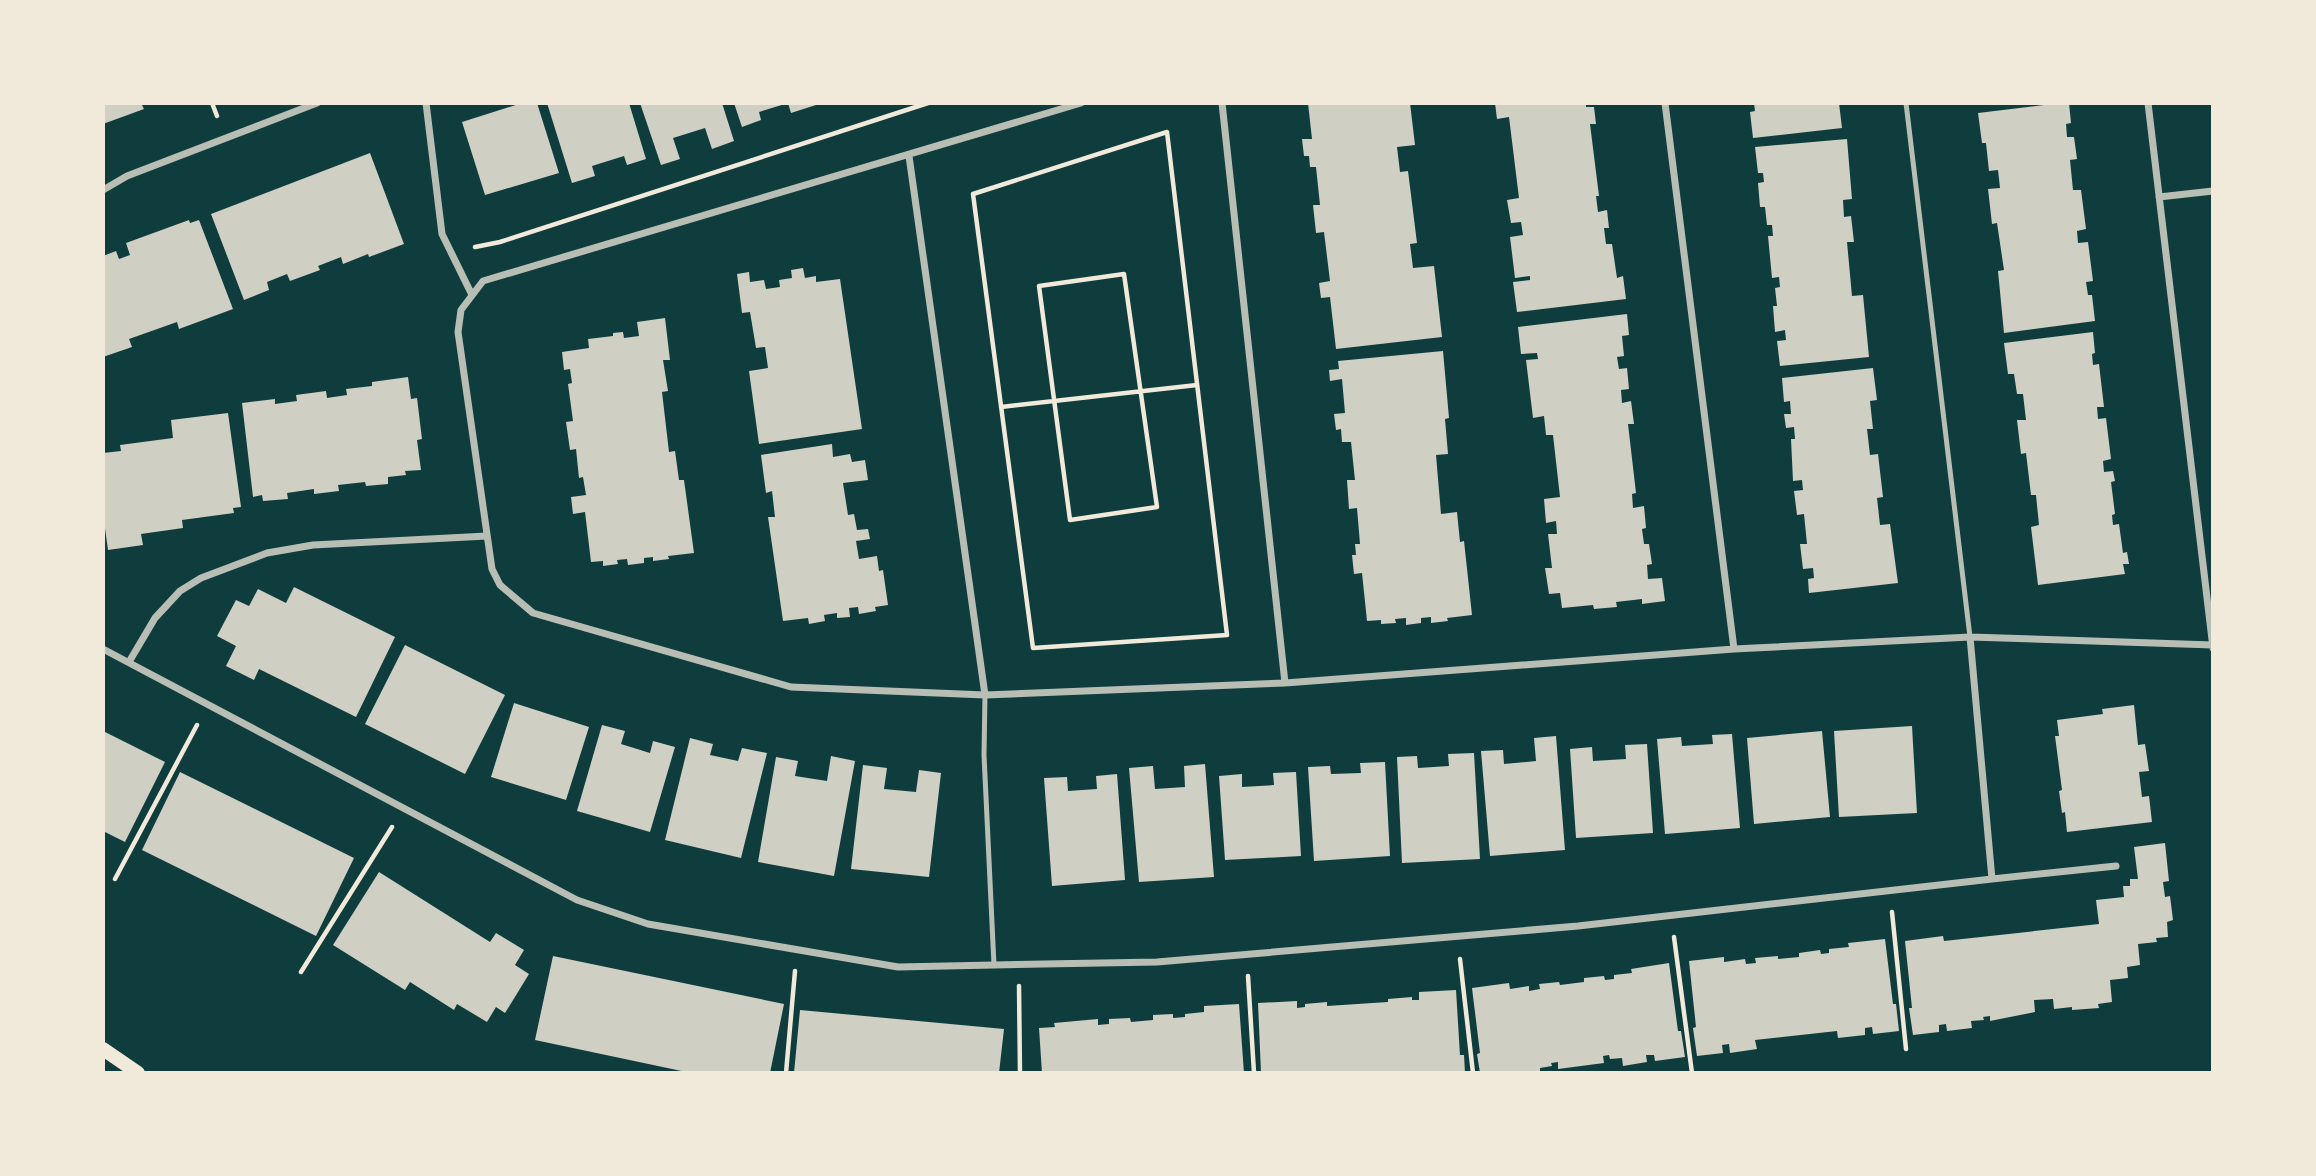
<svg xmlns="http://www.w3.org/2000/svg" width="2316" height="1176" viewBox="0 0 2316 1176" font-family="'PT Sans Narrow',sans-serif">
	<rect width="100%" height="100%" fill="#0f3d3e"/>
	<path fill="#cfcfc3" d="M103,103H141L144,109L103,124Z
		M522,103H537L559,173L485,195L462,122Z
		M547,103H629L646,159L627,165L624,156L592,166L595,176L572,183Z
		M640,103H722L734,141L712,149L705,128L673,138L680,159L661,165Z
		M734,103H785V104L759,112L761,120L742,127Z
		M788,103H816V105L791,113Z
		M1308,103H1410L1415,145L1397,147L1400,172L1408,171L1417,243L1410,244L1413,268L1434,266L1442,337L1336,349L1330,297L1321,298L1319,283L1330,281L1324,232L1316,233L1313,205H1320L1316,167H1310L1309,156H1304L1302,139H1312Z
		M1495,103H1586V107H1594L1596,124H1590L1599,196H1596L1598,212L1607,210L1609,228H1604L1606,244H1612L1617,278L1623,276L1626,299L1517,312L1513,282L1530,280V276L1515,278L1510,237L1523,235L1521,222L1511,223L1507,200L1519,198L1509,117L1497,119Z
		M1754,103H1839L1842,128L1753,138L1750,112L1755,111Z
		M2060,103H2069L2071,123L2066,124L2067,137H2074L2077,159L2070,160L2073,190H2081L2086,229L2077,231L2078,243L2088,242L2093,281L2086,282L2088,295H2092L2095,321L2004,333L1998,271L2004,270L1997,223L1992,224L1988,189L2000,188L1998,170L1989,171L1986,143H1982L1978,113Z
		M1847,139L1852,199L1843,200L1844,217L1851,216L1854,242H1847L1852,296L1863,295L1869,357L1780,366L1777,341L1786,340L1785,330L1775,332L1773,306H1777L1775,288L1780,287L1779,277L1772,278L1768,236H1773L1772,225H1767L1765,207H1760L1758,183L1764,182L1763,173H1758L1755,147Z
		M370,153L404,244L369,257L368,254L343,264L341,257L318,266L320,270L290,281L287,274L267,282L269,290L244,300L211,214Z
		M189,220L190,223L199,220L233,309L179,329L177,322L129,339L132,347L103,357V256L116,251L119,259L130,255L126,243Z
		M803,268L805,278L816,276V282L840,279L862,429L759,444L749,371L768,368L765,347L756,348L750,312L742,313L737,274L749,272L750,282L764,280L766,289L780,287L779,280L792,278L791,270Z
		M1627,314L1629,335L1622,336L1624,356L1617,357L1619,369L1627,368L1629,389L1621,390L1622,403L1631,401L1634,424H1628L1636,493L1632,494L1633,508L1644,506L1646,528L1642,529L1644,544H1649L1652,564L1647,565L1648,579L1662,578L1665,601L1642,604V599L1616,602L1617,607L1594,609L1593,605L1562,608L1560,593L1549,594L1545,568H1552L1548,534H1557L1556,521L1546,523L1544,499L1560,497L1553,435H1546L1544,416L1533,418L1526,360L1538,359L1537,353L1521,354L1518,327Z
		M665,318L670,360H663L668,391L662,392L669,452L675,451L679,480H684L694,553L668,556L669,559L653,561V557L644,558V563L628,565L627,559L617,560L618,564L603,566V561L591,562L585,512L573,514L571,497L586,495L583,477L579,478L576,449L570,450L566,422L573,421L568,384L572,383L570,369L564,370L562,352L589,348L588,339L613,336V333L623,332L624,338L639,336L637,322Z
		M2093,332L2095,353L2092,354L2093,365L2099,364L2104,407H2097L2098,419L2106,418L2111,459L2103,461L2104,472L2113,471L2115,481L2111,482L2115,514L2112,515L2113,525L2119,524L2123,553L2127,552L2129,564H2123L2125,574L2038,585L2031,527L2039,525L2036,495H2031L2026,453L2021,454L2017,420H2026L2023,394H2017L2014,374H2008L2004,343Z
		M1443,351L1449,418L1445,419L1448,454L1436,455L1441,514L1457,512L1460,542L1464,541L1472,615L1447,618L1448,621L1431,623V617L1421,618V623L1406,625V618L1395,619L1396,623L1381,624V620L1367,621L1362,573L1354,574L1352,555H1356L1355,544H1360L1357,508L1349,509L1347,480H1355L1351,442H1342L1341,429L1336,430L1334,414L1345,413L1342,379L1330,381L1329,370L1339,369L1338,361Z
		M1873,368L1877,400L1870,401L1873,429H1867L1870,455L1878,454L1883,497L1877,498L1880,525L1890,524L1898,583L1809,593L1808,579L1814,578L1813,568L1803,569L1800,544H1807L1804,514L1797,515L1794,491L1803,490L1802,480L1793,481L1791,439H1795L1794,427L1786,428L1784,414H1791L1790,401L1784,402L1782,378Z
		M408,377L411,399L417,398L422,439L417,440L421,470L405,471L406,475L388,477V484L366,486L365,482L338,485L339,491L314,494V489L287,493L288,499L263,501L262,495L253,497L242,403L275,399V404L297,401L296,395L326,391L327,398L347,395L346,389L372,386V382Z
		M228,413L241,507L233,508L234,513L182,520L183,528L141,534L143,545L108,550L103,514V453L121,451L120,445L173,438L171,420Z
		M832,444L833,457L850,454L852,462L865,460L868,480L843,483L848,515L854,514L857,530L868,529L870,539L856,541L859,559L877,556L879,571L883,570L888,605L875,607L876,611L859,614L858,607L849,608L850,617L837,618V613L824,615L825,621L809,624L808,618L783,621L768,517H775L772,491L766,493L761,455Z
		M294,587L395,637L356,717L259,669L254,680L226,666L236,646L217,636L236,600L249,606L258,589L286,603Z
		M405,645L505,695L465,774L365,724Z
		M514,703L589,727L566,800L491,777Z
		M2134,705L2138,745L2145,744L2149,771L2139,772L2142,797L2149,796L2152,822L2067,832L2065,812L2062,813L2059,791L2062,790L2055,736H2059L2057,720L2103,714L2102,709Z
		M602,725L625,731L621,744L650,753L653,741L675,747L650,832L577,811Z
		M1912,726L1917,813L1839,817L1834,731Z
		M103,731L165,762L125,842L103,831Z
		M1822,731L1830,817L1754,824L1747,738Z
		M1732,734L1740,828L1665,834L1657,739L1681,737L1682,746L1713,744L1712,735Z
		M1556,736L1565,850L1490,856L1481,751L1503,750L1504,764L1536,761L1534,738Z
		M690,738L713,744L710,755L738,761L742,748L767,753L741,858L665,840Z
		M1647,744L1653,833L1576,838L1570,749L1592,747L1593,761L1626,759L1625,745Z
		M1474,753L1480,859L1402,863L1397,757L1417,756L1418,768L1449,766L1448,754Z
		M831,756L855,761L834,876L758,862L776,757L798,761L795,776L827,781Z
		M1385,762L1390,856L1314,861L1308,767L1330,766L1331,774L1361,773L1360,763Z
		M1205,764L1214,877L1139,882L1129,768L1153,766L1155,789L1185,787L1184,766Z
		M863,765L887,768L884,789L916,792L919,770L941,773L929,877L851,869Z
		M180,772L354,858L316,936L142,850Z
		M1296,772L1301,856L1225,860L1219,776L1242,774V787L1274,785L1273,773Z
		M1117,774L1125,880L1052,886L1044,778L1067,777L1068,791L1097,789L1096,776Z
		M2165,843L2169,881L2163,882L2165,897L2170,896L2173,920L2167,922L2168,937L2156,938L2157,942L2138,944L2140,965L2127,967L2128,978L2110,980L2112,1002L2098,1004L2099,1008L2072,1010V1007L2054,1009L2053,999L2034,1000L2035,1012L1990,1021V1016L1983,1017L1984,1020L1971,1021L1972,1028L1947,1031L1946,1024L1939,1025V1032L1913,1035L1909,1008H1912L1905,941L1943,936L1944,941L2099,924L2096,900L2124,897L2123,886H2130V879H2138L2134,847Z
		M379,872L490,942L496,933L524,950L515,965L529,974L505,1013L496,1007L487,1022L457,1004L454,1010L410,982L405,990L333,945Z
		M1885,939L1893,1004H1896L1899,1031L1873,1034L1872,1027L1865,1028V1035L1838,1038L1837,1031L1755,1040L1757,1049L1730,1053L1729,1044L1722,1045L1723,1053L1697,1056L1693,1028L1696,1027L1689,961L1724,957V962L1745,959L1746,964L1756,963L1755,958L1778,956V959L1799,957V953L1820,950L1821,954L1829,953V949L1849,947L1848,943Z
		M553,956L784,1004L770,1073H691L535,1040Z
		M1669,963L1678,1031H1681L1685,1057L1655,1061L1654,1055H1646L1647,1062L1623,1066L1622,1058L1610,1059L1609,1055L1603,1056L1604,1063L1558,1069V1062L1551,1063L1552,1066L1540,1068V1073H1514V1071L1480,1073L1477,1054L1480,1053L1472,988L1509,983L1510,989L1529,986V991L1540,989L1539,984L1559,982L1560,985L1584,982V978L1604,976L1605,980L1614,979V975L1632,973L1631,969Z
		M1456,990L1460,1055H1464L1465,1073H1261L1258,1003L1297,1001V1008L1305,1007V1004L1327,1002V1006L1388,1002V999L1412,997V1000H1419V992Z
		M1239,1004L1244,1073H1042L1039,1028L1055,1027L1054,1023L1098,1019V1025L1109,1024V1019L1130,1018L1131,1022L1153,1020V1015L1173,1014V1018L1185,1017V1014L1204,1012V1006Z
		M800,1010L1004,1029L999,1073H794Z"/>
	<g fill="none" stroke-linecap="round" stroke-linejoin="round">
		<path stroke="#f1e9da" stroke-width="4.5" d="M212,103L217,116
			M1167,132L1227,635L1033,648L973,194Z
			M475,247L500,242L928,103
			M1124,274L1157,507L1070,520L1039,286Z
			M1001,407L1197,385
			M115,879L197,725
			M1892,912L1906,1049
			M1674,937L1692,1073
			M1460,959L1473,1073
			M301,972L392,827
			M1248,976L1254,1073
			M1019,986L1020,1073
			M786,1073L795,971"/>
		<path stroke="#b8beb3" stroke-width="5" d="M1906,103L1970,637
			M985,695L984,755L994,965"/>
		<path stroke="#b8beb3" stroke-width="7" d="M426,103L442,234L472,295
			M1081,103L483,281L461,310L458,332L492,569L500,585L533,613L791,687L985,695L1285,683L1734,649L1970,637L2213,645
			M1222,103L1285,683
			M1665,103L1734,649
			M2148,103L2213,648
			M909,156L985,695
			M103,190L127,176L317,103
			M2159,197L2213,191
			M103,649L577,900L648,924L898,967L994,965L1157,962L1578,926L1992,879L1970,637
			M129,662L155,618L180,591L201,578L267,553L313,545L487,536
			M1992,879L2116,866"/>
		<path stroke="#f1e9da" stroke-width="14" d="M103,1049L138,1073"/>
	</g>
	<rect width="2316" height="1176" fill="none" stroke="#f1e9da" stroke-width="210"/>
</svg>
